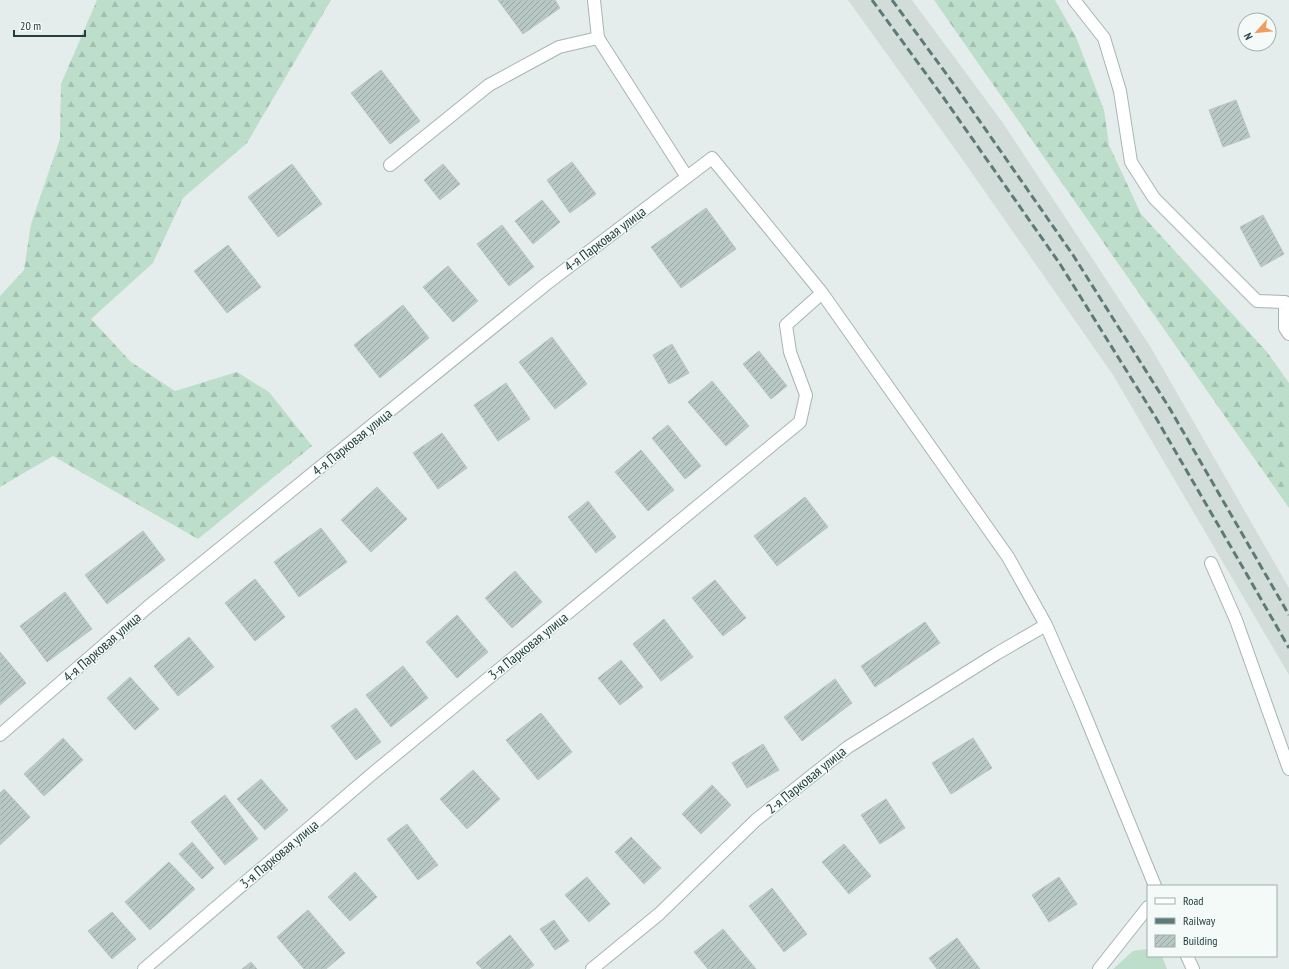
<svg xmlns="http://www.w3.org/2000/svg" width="1289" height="969" viewBox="0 0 1289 969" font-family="'PT Sans Narrow',sans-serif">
	<defs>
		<pattern id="forest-firs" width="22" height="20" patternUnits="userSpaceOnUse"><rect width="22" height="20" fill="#bddecb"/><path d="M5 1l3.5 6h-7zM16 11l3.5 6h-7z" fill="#a2c0af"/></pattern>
		<pattern id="building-hatch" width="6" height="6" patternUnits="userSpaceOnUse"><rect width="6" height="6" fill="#b9c8c4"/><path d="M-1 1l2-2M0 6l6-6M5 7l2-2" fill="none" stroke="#96a4a0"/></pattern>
	</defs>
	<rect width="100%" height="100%" fill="#e4edeb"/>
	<path fill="#d2ddda" d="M848,0H912L1003,123L1150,346L1289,588V675L1113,375L960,156Z"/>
	<path fill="url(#forest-firs)" d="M97,0H331L247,143L183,198L153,263L91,319L131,362L175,391L237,372L269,392L312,446L198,539L53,456L0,487V296L24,270L31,224L60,139L61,84Z
		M934,0H1055L1076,37L1104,110L1109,145L1141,214L1267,352L1289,383V508Z"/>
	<path fill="#bddecb" d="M1148,949V956H1162L1167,969H1113L1133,951Z"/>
	<path fill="url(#building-hatch)" stroke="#b6c7c3" d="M498,0H555L560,8L523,34Z
		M381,70L420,121L390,144L351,93Z
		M1236,100L1250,137L1223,147L1209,110Z
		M572,162L596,194L570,213L547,180Z
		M292,164L322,204L278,237L248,197Z
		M443,164L460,184L440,200L424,180Z
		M542,200L560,222L533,244L515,221Z
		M706,208L736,249L681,288L651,247Z
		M1263,215L1284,254L1261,267L1240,227Z
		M502,225L534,267L509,286L477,244Z
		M228,245L261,287L227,313L194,271Z
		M448,266L478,301L453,322L423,287Z
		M403,305L429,338L380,378L354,345Z
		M552,337L587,384L555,409L519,362Z
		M672,344L689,373L669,384L653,355Z
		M759,351L787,386L771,399L743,364Z
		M712,381L749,426L726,446L688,402Z
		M506,383L530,419L498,441L474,405Z
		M668,425L701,466L685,479L652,438Z
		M442,433L467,468L438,489L413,453Z
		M641,450L674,490L648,511L615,472Z
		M377,487L407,519L371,552L341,520Z
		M805,497L828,527L777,566L754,536Z
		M588,501L616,537L596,553L568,517Z
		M321,528L347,562L299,597L274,562Z
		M143,531L165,560L107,604L85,575Z
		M515,571L542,602L512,628L485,598Z
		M255,579L285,617L255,641L225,603Z
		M715,580L746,618L723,636L692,598Z
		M65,592L92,629L47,662L20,626Z
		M457,615L488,652L457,678L426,642Z
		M664,619L693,657L661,681L633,644Z
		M925,622L940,643L875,687L861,666Z
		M189,637L214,667L178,696L154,666Z
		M0,652L26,683L0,705Z
		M621,660L643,687L620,705L598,678Z
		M403,666L428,698L391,727L366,695Z
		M130,677L159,709L135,730L107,698Z
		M835,679L852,703L802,741L784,717Z
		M356,708L381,742L356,760L331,726Z
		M541,713L572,752L538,780L506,740Z
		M63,738L83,760L44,796L24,774Z
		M973,738L992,768L951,794L932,763Z
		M763,744L779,770L747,788L732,763Z
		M473,770L500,799L467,829L440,799Z
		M261,779L288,810L265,830L237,799Z
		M712,785L731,805L701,834L682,814Z
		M4,789L30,817L0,845V793Z
		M225,795L258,839L225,865L191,822Z
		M886,799L905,828L880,844L861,815Z
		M407,824L438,865L418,880L387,839Z
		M631,837L661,868L644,884L615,852Z
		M192,842L214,868L202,879L179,854Z
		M844,844L871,876L849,894L822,862Z
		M169,862L195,889L150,930L125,902Z
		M355,872L377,897L350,921L328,897Z
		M587,877L610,904L589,922L565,895Z
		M1059,877L1077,904L1049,922L1032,895Z
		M772,888L807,934L784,952L749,906Z
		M308,910L345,953L326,969H304L277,937Z
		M112,912L136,939L112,959L88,931Z
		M554,920L569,941L555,950L540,929Z
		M723,929L756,969H708L694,952Z
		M510,935L534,965L529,969H482L476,963Z
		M957,938L980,969H937L929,958Z
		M251,962L257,969H242Z"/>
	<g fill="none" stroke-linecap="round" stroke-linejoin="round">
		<defs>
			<path id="minor" d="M594,0L598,38L687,177
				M1074,0L1104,38L1120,91L1131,162L1154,198L1257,301L1285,302
				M390,165L489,85L559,47L598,38
				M1285,302V328L1289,334
				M1211,563L1236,620L1289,769
				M0,735L149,606L545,285L712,158L822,293L1008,557L1046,625L1080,703L1155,886
				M1187,956L1193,969
				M144,969L372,774L800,422L806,395L790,352L786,325L822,293
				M592,969L659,914L756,820L848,747L996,654L1046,625
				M1099,969L1148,907"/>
		</defs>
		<use href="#minor" stroke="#a6b5b3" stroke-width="14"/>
		<use href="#minor" stroke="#fff" stroke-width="12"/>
		<path stroke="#5e7a77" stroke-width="3" stroke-dasharray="8 4" stroke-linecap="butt" d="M872,0L943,97L1060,264L1156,418L1242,566L1289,648
			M892,0L956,87L1073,255L1170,409L1289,615"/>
	</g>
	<g text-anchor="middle" stroke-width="3" stroke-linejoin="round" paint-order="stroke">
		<g font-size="14" fill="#233f3c" stroke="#f4faf8">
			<text transform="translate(605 239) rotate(-37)" y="5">4-я Парковая улица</text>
			<text transform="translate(352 442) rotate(-39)" y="5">4-я Парковая улица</text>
			<text transform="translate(528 646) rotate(-39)" y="5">3-я Парковая улица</text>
			<text transform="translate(102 647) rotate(-41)" y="5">4-я Парковая улица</text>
			<text transform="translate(806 780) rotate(-39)" y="5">2-я Парковая улица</text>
			<text transform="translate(279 854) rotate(-40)" y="5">3-я Парковая улица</text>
		</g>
	</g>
	<rect x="1147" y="885" width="130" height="72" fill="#f4faf8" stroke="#a0afad"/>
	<rect x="1155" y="898" width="20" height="6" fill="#ffffff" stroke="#a0afad"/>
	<text x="1183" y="905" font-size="12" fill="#233f3c">Road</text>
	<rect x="1155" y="918" width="20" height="6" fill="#5e7a77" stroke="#a0afad"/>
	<text x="1183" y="925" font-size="12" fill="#233f3c">Railway</text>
	<rect x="1155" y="935" width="20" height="12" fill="url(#building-hatch)" stroke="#a0afad"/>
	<text x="1183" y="945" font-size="12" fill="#233f3c">Building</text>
	<g transform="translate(1257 32) rotate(243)"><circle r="19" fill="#f4faf8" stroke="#a0afad"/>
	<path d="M0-3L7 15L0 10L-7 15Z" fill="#f19b5e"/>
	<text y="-6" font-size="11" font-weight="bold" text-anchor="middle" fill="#233f3c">N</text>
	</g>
	<path d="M14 30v6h71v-6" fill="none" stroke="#233f3c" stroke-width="2"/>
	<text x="20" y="30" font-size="12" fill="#233f3c" stroke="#f4faf8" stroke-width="3" paint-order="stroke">20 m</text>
</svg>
